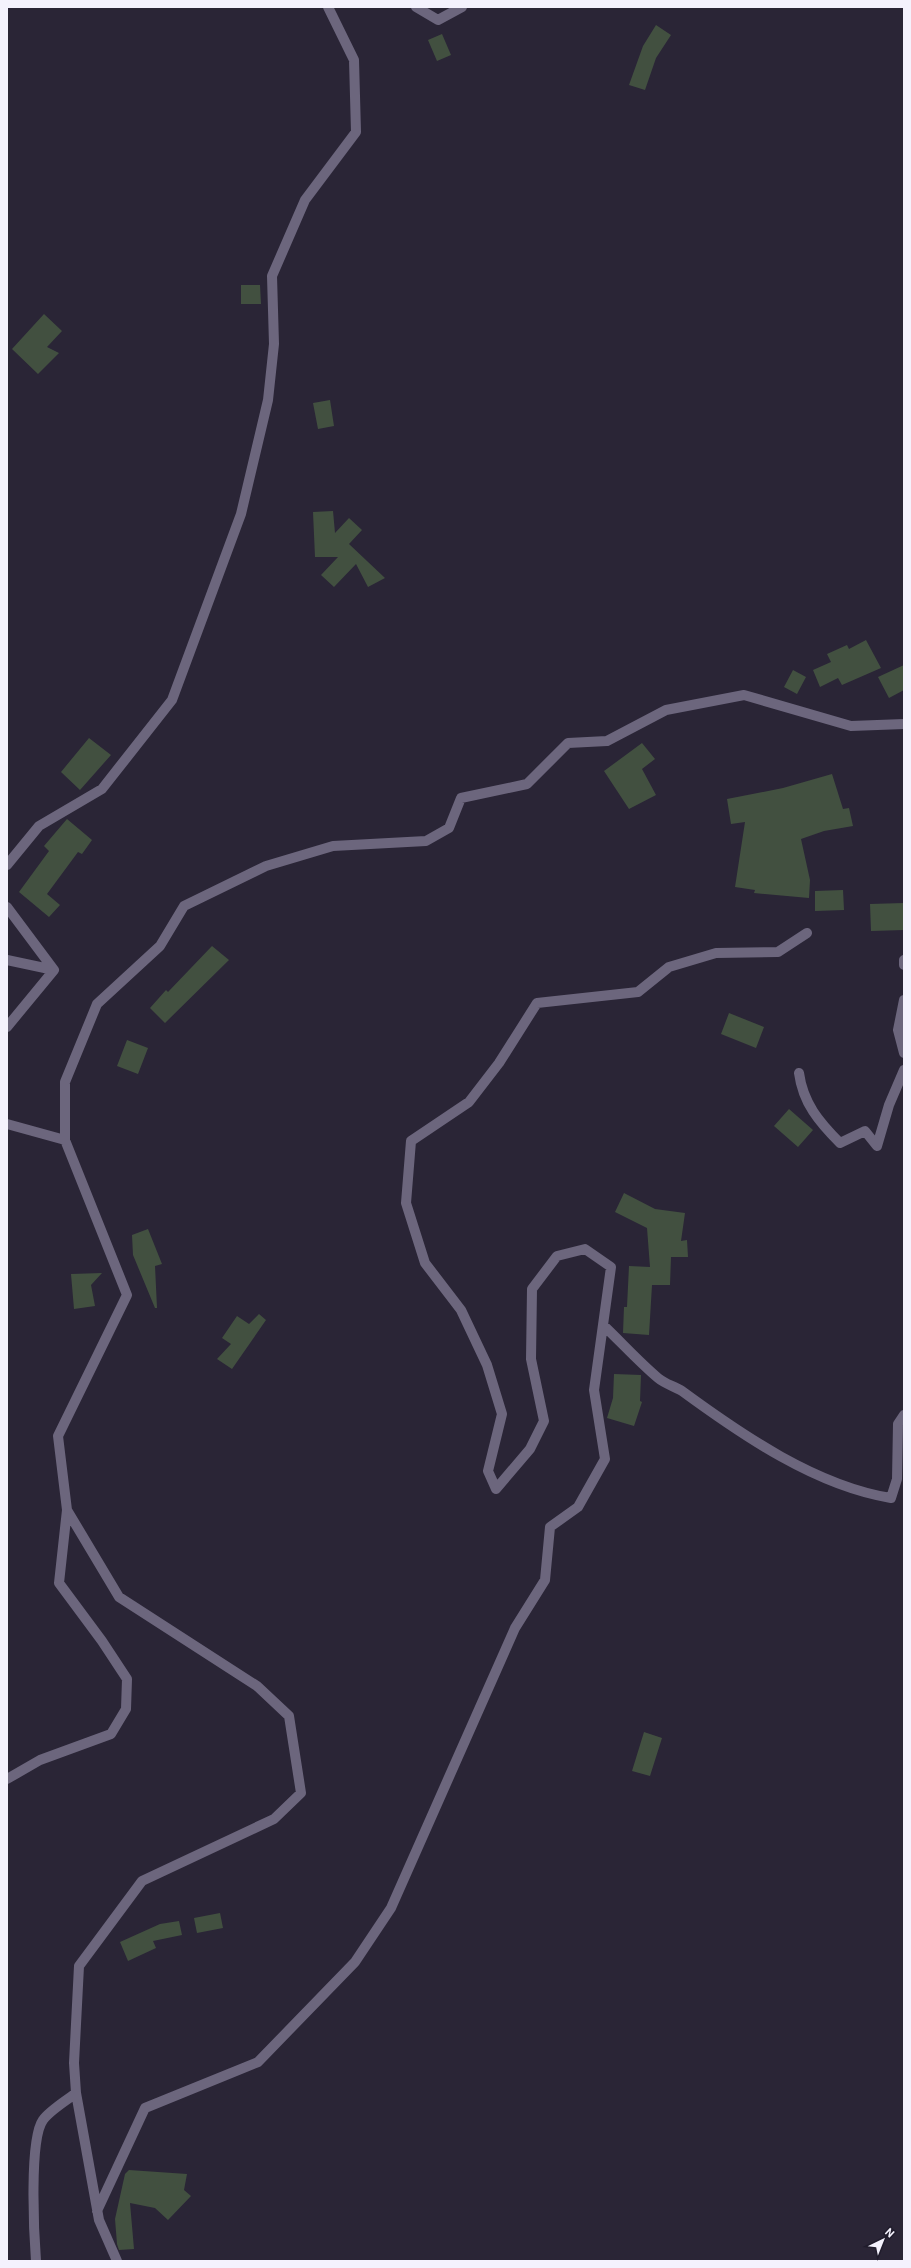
<svg xmlns="http://www.w3.org/2000/svg" width="911" height="2268" viewBox="0 0 911 2268" font-family="Roboto,sans-serif">
	<rect width="100%" height="100%" fill="#2a2536"/>
	<path fill="#425040" d="M656,25L671,35L656,58L645,90L629,85L643,46Z
		M442,34L451,55L437,61L428,40Z
		M241,285H260L261,304H241Z
		M44,314L62,331L47,347L59,353L38,374L12,349Z
		M330,400L334,426L318,429L313,403Z
		M333,511L335,533L349,518L362,530L349,544L385,578L368,587L356,564L334,587L321,575L338,557H315L313,512Z
		M866,640L881,668L842,685L838,678L820,687L813,670L831,662L827,654L847,645L849,649Z
		M904,665V690L889,698L878,677Z
		M793,670L806,677L797,694L784,687Z
		M89,738L111,755L80,790L61,772Z
		M642,743L655,759L642,769L656,795L629,809L604,771Z
		M832,774L843,809L849,808L853,826L824,831L801,839L810,880L809,898L754,893L755,890L735,887L745,822L731,824L727,799L783,788Z
		M67,819L92,840L82,854L78,852L47,894L60,905L49,917L19,892L49,851L44,846Z
		M843,890L844,910L815,911V891Z
		M904,903V930L871,931L870,904Z
		M212,946L229,960L165,1023L150,1008L166,990L168,992Z
		M729,1013L764,1027L756,1048L721,1034Z
		M127,1040L148,1048L138,1074L117,1066Z
		M789,1109L813,1130L798,1147L774,1126Z
		M624,1193L655,1209L685,1213L681,1241L687,1240L688,1257H671L670,1285H652L649,1335L623,1333L624,1307H627L629,1266L650,1267L647,1228L615,1212Z
		M148,1229L162,1264L155,1266L157,1308H155L133,1255L132,1235Z
		M102,1273L91,1285L95,1306L74,1309L71,1274Z
		M259,1314L266,1320L232,1369L217,1359L231,1344L222,1338L237,1316L249,1324Z
		M614,1374L641,1375L640,1401L642,1402L634,1426L607,1418L613,1398Z
		M644,1732L662,1738L650,1776L632,1771Z
		M220,1913L223,1928L197,1933L194,1918Z
		M179,1921L182,1935L153,1941L156,1948L128,1961L120,1942L160,1924Z
		M129,2170L187,2174L184,2190L191,2196L168,2220L155,2208L130,2203L134,2249L119,2250L117,2244L115,2219L125,2174Z"/>
	<g fill="none" stroke-linecap="round" stroke-linejoin="round">
		<path stroke="#6c667d" stroke-width="10" d="M416,7L438,20L462,7
			M7,865L39,826L102,789L172,700L241,514L268,400L274,344L272,276L305,200L356,132L354,60L328,7
			M7,907L54,970L7,1027
			M7,960L54,970
			M904,960V965
			M904,1000L898,1030L904,1053
			M799,1073C803,1103 819,1122 840,1143L865,1131L877,1146L889,1105L904,1070
			M7,1124L65,1140L127,1295L58,1436L67,1510L119,1597L257,1686L289,1716L301,1793L274,1819L142,1881L79,1966L74,2063L76,2093L99,2220L117,2261
			M65,1140V1082L97,1004L160,946L184,906L266,866L333,846L426,841L449,828L461,798L527,784L568,743L607,741L666,710L744,695L851,726L904,724
			M603,1325C621,1342 639,1362 658,1378C665,1384 674,1386 682,1391C742,1435 816,1486 891,1498L897,1479L898,1424L904,1415
			M7,1779L40,1760L111,1734L126,1709L127,1679L102,1641L59,1583L67,1510
			M97,2211L145,2108L258,2062L355,1962L391,1908L515,1628L545,1580L550,1527L578,1507L605,1459L594,1390L611,1267L585,1249L557,1256L532,1289L531,1359L544,1421L530,1449L496,1489L488,1471L502,1414L487,1365L461,1310L425,1263L406,1203L411,1141L469,1102L499,1063L537,1003L638,992L669,967L716,953L778,952L807,933
			M36,2261C34,2235 29,2139 43,2120C49,2111 67,2100 76,2093"/>
	</g>
	<rect width="911" height="2268" fill="none" stroke="#f4f2fd" stroke-width="16"/>
	<g transform="translate(883 2240) rotate(43)" stroke="#201c2c" stroke-width="3" paint-order="stroke">
	<path d="M0-3L7 15L0 10L-7 15Z" fill="#f4f2fd"/>
	<text y="-6" font-size="11" font-weight="bold" text-anchor="middle" fill="#f4f2fd">N</text>
	</g>
</svg>
